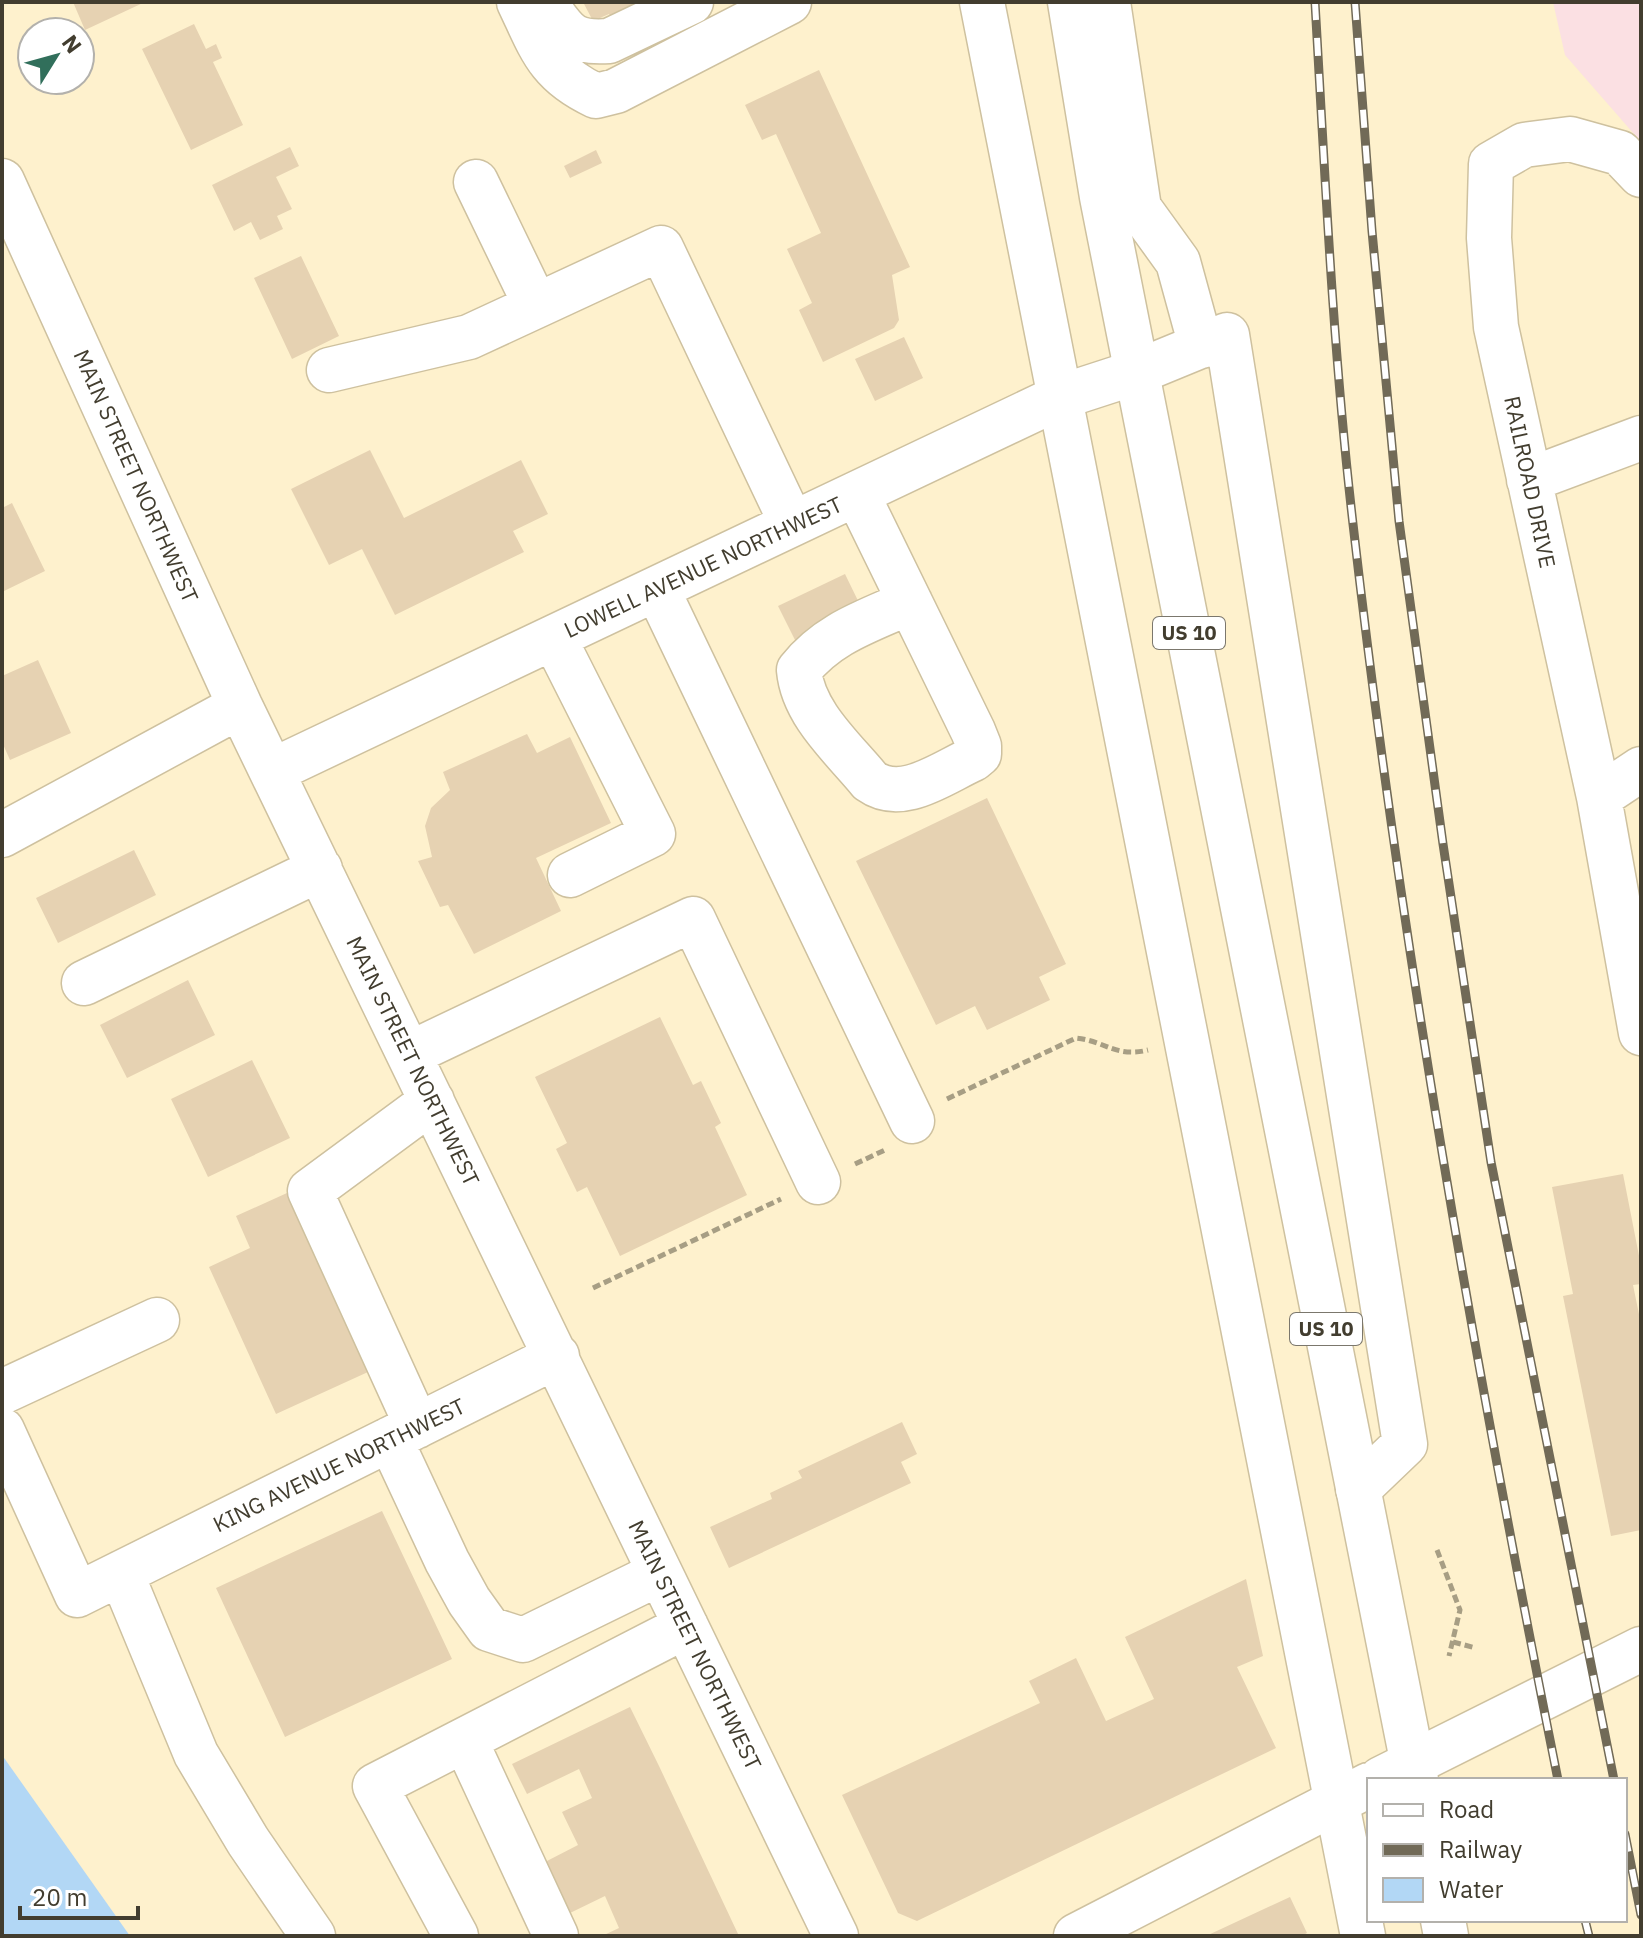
<svg xmlns="http://www.w3.org/2000/svg" width="1643" height="1938" viewBox="0 0 1643 1938" font-family="'IBM Plex Sans',sans-serif">
	<rect width="100%" height="100%" fill="#fef1cd"/>
	<path fill="#fbe0e3" d="M1553,2H1641V142L1565,55Z"/>
	<path fill="#b2d7f5" d="M2,1755L130,1936H2Z"/>
	<path fill="#e6d2b2" d="M73,2H145L85,30Z
		M583,2H647L612,19L609,14L593,21Z
		M194,24L206,49L216,44L222,58L213,62L243,125L191,150L142,49Z
		M819,70L910,267L892,275L899,320L894,328L823,362L799,310L812,303L787,249L821,233L776,134L762,140L745,105Z
		M290,147L299,166L276,177L292,209L277,216L283,229L260,240L251,222L234,231L212,185Z
		M596,150L602,163L570,178L564,166Z
		M301,256L339,336L292,359L254,278Z
		M904,337L923,378L875,401L855,359Z
		M370,450L404,518L521,460L548,514L513,531L524,552L395,615L362,549L329,565L291,489Z
		M12,503L45,571L2,592V508Z
		M845,574L863,611L797,644L778,606Z
		M38,660L71,733L10,760L2,742V676Z
		M527,734L537,753L570,737L611,823L536,858L561,911L474,954L448,905L440,907L418,861L432,857L425,826L431,808L450,790L443,772Z
		M987,798L1066,964L1039,977L1050,1000L987,1030L975,1006L936,1025L856,861Z
		M134,850L156,895L58,943L36,898Z
		M188,980L215,1035L127,1078L100,1025Z
		M660,1017L693,1085L701,1081L721,1123L715,1127L747,1195L620,1256L587,1187L577,1192L556,1149L567,1143L535,1077Z
		M252,1060L290,1138L208,1177L171,1099Z
		M1623,1174L1641,1266V1284L1633,1285L1641,1324V1530L1611,1536L1563,1296L1573,1294L1552,1187Z
		M287,1193L368,1372L276,1414L209,1267L250,1248L236,1216Z
		M902,1422L917,1454L901,1462L911,1483L729,1568L710,1527L772,1499L770,1493L802,1478L798,1471Z
		M382,1511L452,1659L285,1737L216,1588Z
		M1246,1579L1263,1656L1237,1667L1276,1748L917,1921L898,1913L842,1795L1040,1703L1029,1681L1076,1658L1106,1721L1154,1699L1125,1637Z
		M630,1707L659,1766L739,1936H602L619,1928L605,1896L570,1913L545,1862L578,1845L562,1812L592,1798L579,1769L527,1794L512,1764Z
		M1290,1897L1307,1933L1301,1936H1206Z"/>
	<g fill="none" stroke-linecap="round" stroke-linejoin="round">
		<defs>
			<path id="minor" d="M519,2C541,48 547,73 596,96L616,91L789,2
				M544,2C566,31 568,44 609,41L691,2
				M1108,2L1139,208L1178,262L1201,346
				M1641,175L1620,153L1570,139L1524,145L1491,164L1489,238L1496,327L1599,797L1641,1033
				M2,181L240,706L836,1936
				M536,306L661,248L792,524
				M329,370L469,337L536,306L476,182
				M1529,480L1641,438
				M857,494L973,731L979,746V754L973,759C942,773 902,804 870,781C843,748 803,714 799,670C828,633 868,621 910,602
				M657,589L912,1121
				M554,638L653,834L570,875
				M272,771L1060,397L1137,372L1227,335L1405,1444L1358,1489
				M1599,797L1641,769
				M2,835L240,706
				M84,983L320,869
				M409,1054L693,919L818,1182
				M2,1392L157,1320
				M417,1426L310,1191L432,1101
				M2,1430L77,1595L557,1356
				M390,1439L447,1561L469,1601L489,1629L523,1640L660,1573
				M121,1573L196,1754L248,1841L313,1936
				M465,1740L556,1936
				M1381,1779L1641,1649
				M456,1936L375,1786L686,1626
				M1076,1936L1369,1785"/>
			<path id="highway" d="M982,2L1363,1936
				M1070,2L1102,197L1416,1780
				M1443,1920L1446,1936"/>
		</defs>
		<use href="#minor" stroke="#cec19f" stroke-width="47"/>
		<use href="#highway" stroke="#cec19f" stroke-width="47"/>
		<path stroke="#a79e84" stroke-width="5" stroke-dasharray="8 4" stroke-linecap="butt" d="M947,1099L1076,1038C1105,1041 1116,1058 1148,1050
			M855,1164L885,1150
			M593,1288L781,1199
			M1437,1550L1460,1610L1449,1656
			M1453,1642L1476,1648"/>
		<use href="#minor" stroke="#fff" stroke-width="44"/>
		<use href="#highway" stroke="#fff" stroke-width="44"/>
		<defs>
			<path id="rail" d="M1315,2C1325,176 1333,351 1353,524C1401,946 1475,1364 1558,1780
				M1355,2L1372,231L1399,521L1443,844L1491,1162L1614,1780
				M1625,1834L1641,1915
				M1585,1920L1589,1936"/>
		</defs>
		<use href="#rail" stroke="#716a57" stroke-width="9"/>
		<use href="#rail" stroke="#fff" stroke-width="6" stroke-dasharray="18" stroke-linecap="butt"/>
	</g>
	<g text-anchor="middle" stroke-width="6" stroke-linejoin="round" paint-order="stroke">
		<g fill="#fff" stroke="#7b776d" stroke-width="2">
			<rect x="1153" y="617" width="72" height="32" rx="6"/>
			<rect x="1290" y="1313" width="72" height="32" rx="6"/>
		</g>
		<g font-size="20" font-weight="bold" fill="#423d2f">
			<text x="1189" y="640">US 10</text>
			<text x="1326" y="1336">US 10</text>
		</g>
		<g font-size="22" fill="#423d2f" stroke="#fff">
			<text transform="translate(136 476) rotate(66)" y="8">MAIN STREET NORTHWEST</text>
			<text transform="translate(1530 482) rotate(78)" y="8">RAILROAD DRIVE</text>
			<text transform="translate(703 567) rotate(-25)" y="8">LOWELL AVENUE NORTHWEST</text>
			<text transform="translate(413 1061) rotate(64)" y="8">MAIN STREET NORTHWEST</text>
			<text transform="translate(339 1465) rotate(-26)" y="8">KING AVENUE NORTHWEST</text>
			<text transform="translate(695 1645) rotate(64)" y="8">MAIN STREET NORTHWEST</text>
		</g>
	</g>
	<rect width="1643" height="1938" fill="none" stroke="#423d2f" stroke-width="8"/>
	<rect x="1367" y="1778" width="260" height="144" fill="#ffffff" stroke="#b3b1ac" stroke-width="2"/>
	<rect x="1383" y="1804" width="40" height="12" fill="#ffffff" stroke="#b3b1ac" stroke-width="2"/>
	<text x="1439" y="1818" font-size="24" fill="#423d2f">Road</text>
	<rect x="1383" y="1844" width="40" height="12" fill="#716a57" stroke="#b3b1ac" stroke-width="2"/>
	<text x="1439" y="1858" font-size="24" fill="#423d2f">Railway</text>
	<rect x="1383" y="1878" width="40" height="24" fill="#b2d7f5" stroke="#b3b1ac" stroke-width="2"/>
	<text x="1439" y="1898" font-size="24" fill="#423d2f">Water</text>
	<g transform="translate(56 56) rotate(53)"><circle r="38" fill="#ffffff" stroke="#b3b1ac" stroke-width="2"/>
	<path d="M0-6L14 30L0 20L-14 30Z" fill="#316f5b"/>
	<text y="-12" font-size="22" font-weight="bold" text-anchor="middle" fill="#423d2f">N</text>
	</g>
	<path d="M20 1906v12h118v-12" fill="none" stroke="#423d2f" stroke-width="4"/>
	<text x="32" y="1906" font-size="24" fill="#423d2f" stroke="#ffffff" stroke-width="6" paint-order="stroke">20 m</text>
</svg>
